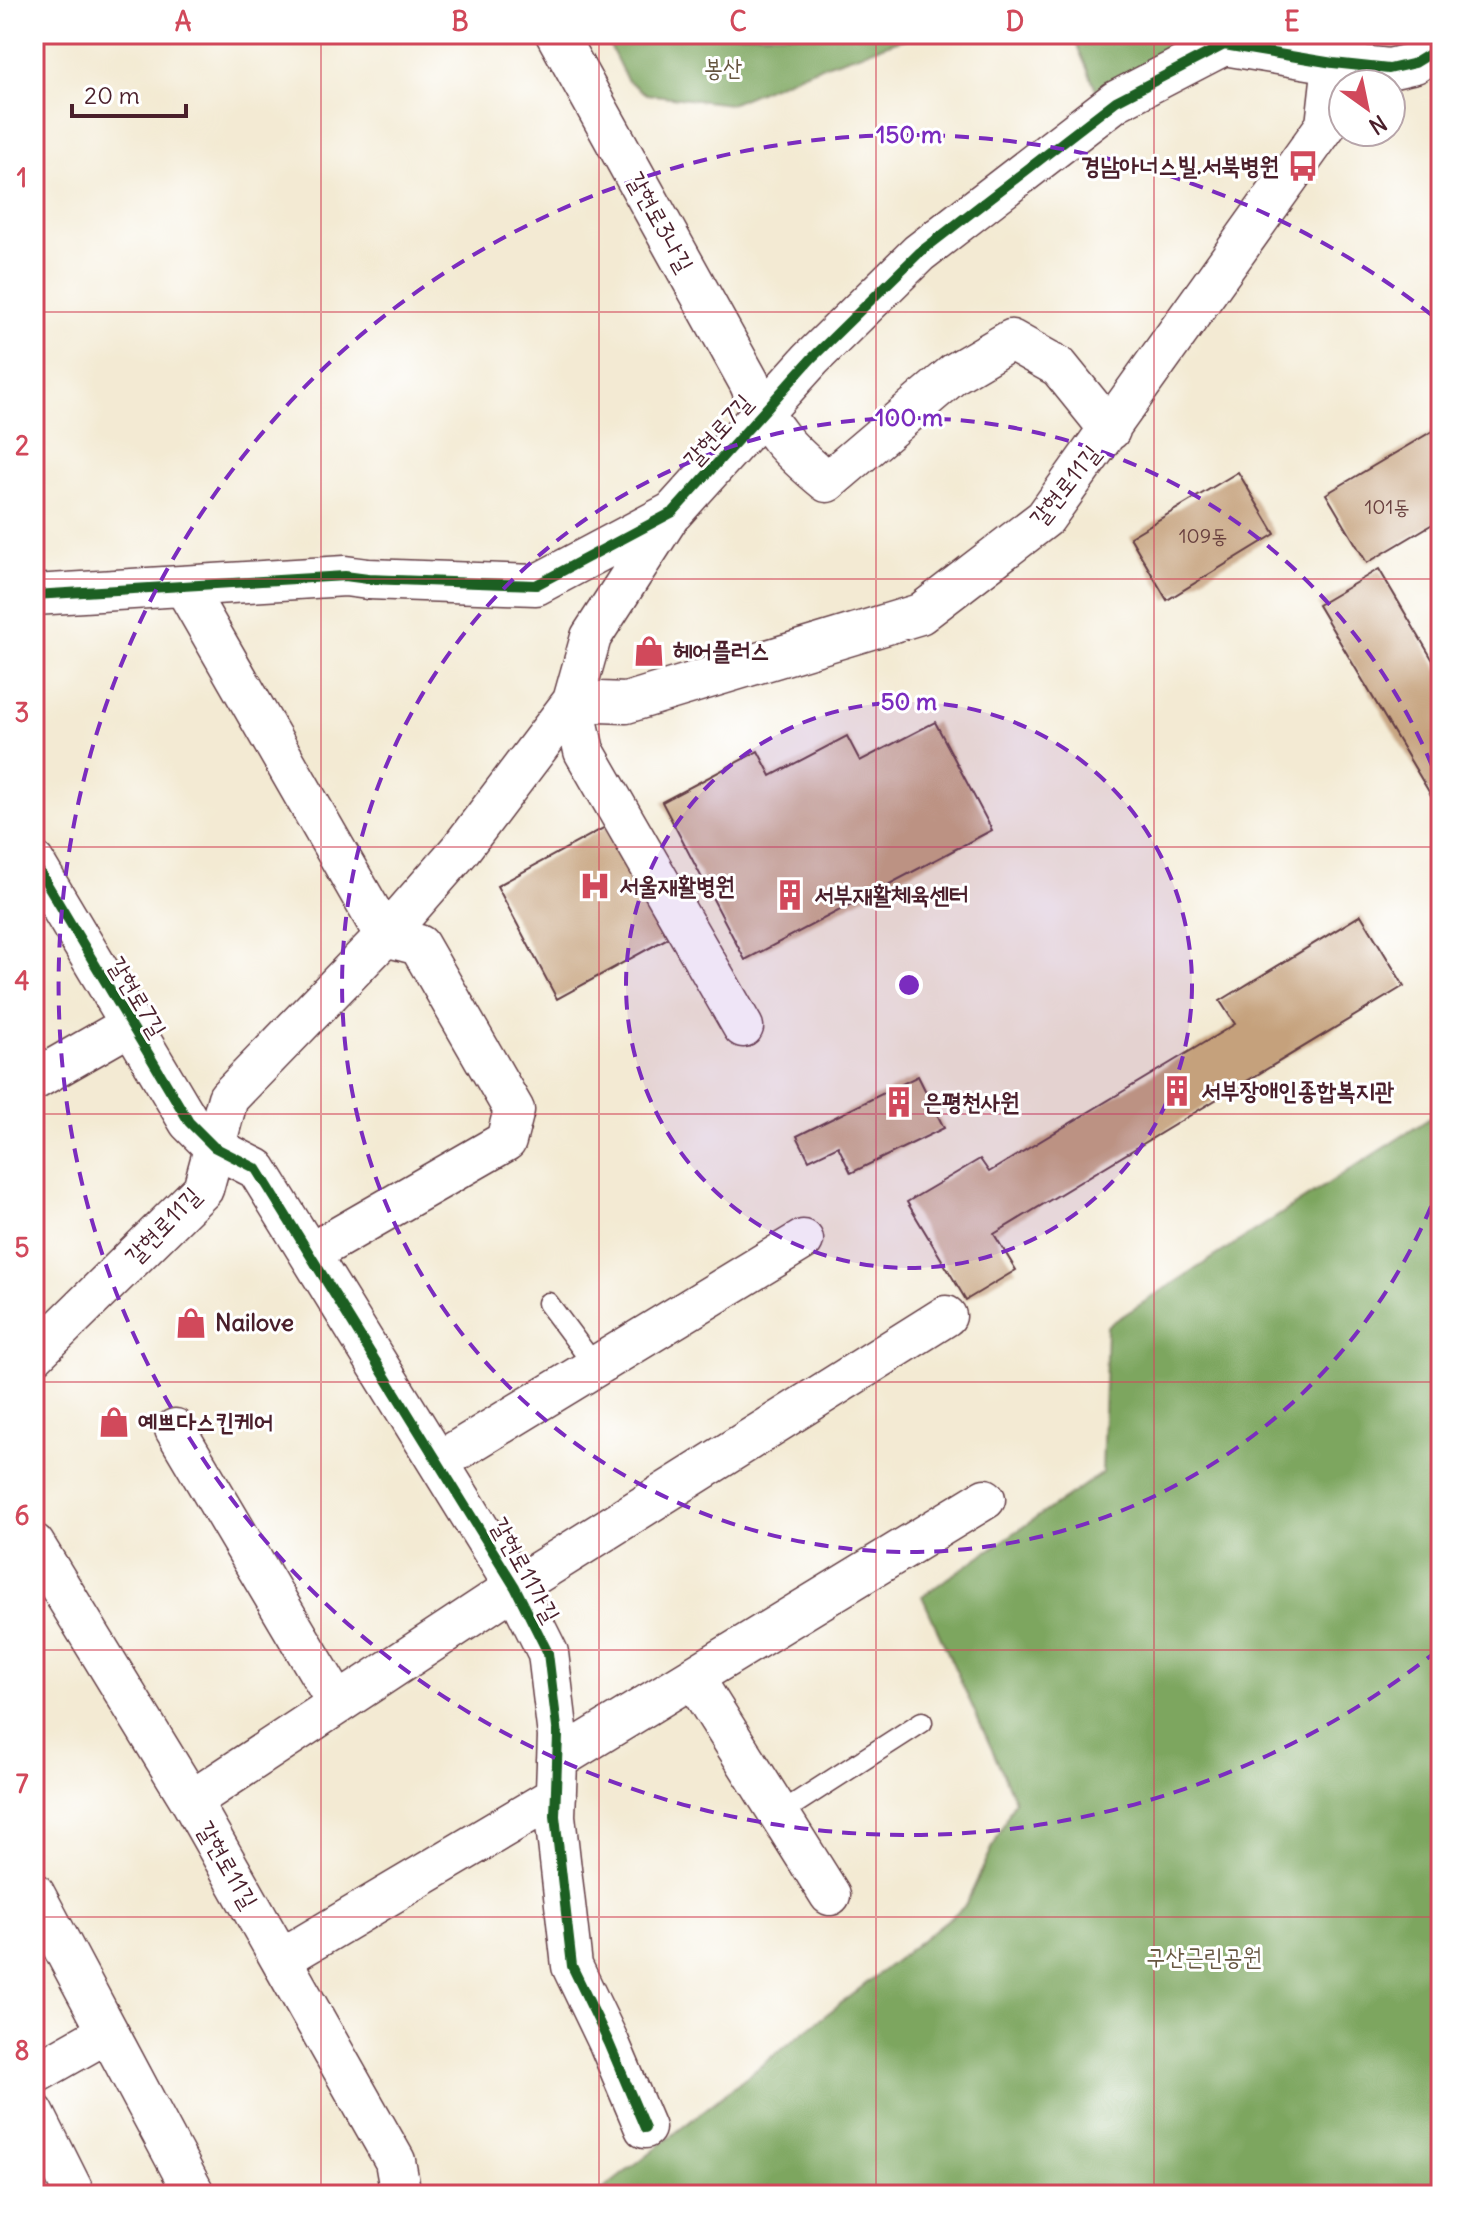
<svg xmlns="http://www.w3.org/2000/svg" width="1475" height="2229" viewBox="0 0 1475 2229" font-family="Delius,'Poor Story',sans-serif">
	<rect width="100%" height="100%" fill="#fff"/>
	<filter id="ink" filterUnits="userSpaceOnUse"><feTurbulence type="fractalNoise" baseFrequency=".0125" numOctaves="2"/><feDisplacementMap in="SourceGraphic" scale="16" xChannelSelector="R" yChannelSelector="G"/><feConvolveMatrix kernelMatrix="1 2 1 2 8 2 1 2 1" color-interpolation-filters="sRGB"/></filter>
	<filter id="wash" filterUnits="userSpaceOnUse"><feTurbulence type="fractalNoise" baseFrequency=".006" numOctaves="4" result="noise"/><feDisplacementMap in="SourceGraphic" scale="32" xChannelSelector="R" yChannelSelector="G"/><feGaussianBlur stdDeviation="1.8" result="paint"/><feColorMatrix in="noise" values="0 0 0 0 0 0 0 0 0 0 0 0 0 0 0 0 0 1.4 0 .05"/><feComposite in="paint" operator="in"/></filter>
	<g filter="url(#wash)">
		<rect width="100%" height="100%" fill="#f3ead3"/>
		<path fill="#7da65e" stroke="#646244" stroke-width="2" d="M604,34H918L811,70L730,104L646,94L627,80Z
			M1072,34H1203L1099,96Z
			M1441,1111V2195H596L965,1906L1015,1800L922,1596L1102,1473L1107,1326Z"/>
		<g id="blocks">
			<path fill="#c5a17b" d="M1441,426V519L1367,563L1326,494Z
				M1238,472L1275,534L1167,600L1130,537Z
				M1379,569L1441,674V812L1318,605Z
				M935,722L992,830L745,960L662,802L758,751L771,776L847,736L860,761Z
				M607,826L668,938L557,999L497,886Z
				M1361,915L1404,986L994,1234L1016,1270L966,1300L907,1202L980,1159L989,1172L1235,1024L1220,1001Z
				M918,1076L944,1128L851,1173L838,1146L809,1160L797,1136Z"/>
		</g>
	</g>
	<g filter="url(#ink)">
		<use href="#blocks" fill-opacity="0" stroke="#633d44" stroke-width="2"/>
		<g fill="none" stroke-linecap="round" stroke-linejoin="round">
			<defs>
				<path id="service" d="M548,1303L595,1366
					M779,1814L922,1722"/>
				<path id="minor" d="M556,34L749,382C768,430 788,450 827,482L955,373L1011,340L1059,367L1110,430
					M184,586L385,936
					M34,595L345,576L368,579L536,585L673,512L811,359L919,253L1116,101L1224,45L1333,63L1389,69L1415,63L1441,47
					M573,701L626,703L920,614L1045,518L1326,125L1333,63
					M573,701L584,751L743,1027
					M34,862L189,1122L214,1147L257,1169L515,1587L548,1653L558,1736L555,1816L572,1966L609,2043L645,2128
					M34,1080L130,1025
					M311,1253L506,1141L514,1110L419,945L385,936
					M34,1355L203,1189L228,1098L385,936L460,850L573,701L591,637L670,515
					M175,1429L338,1704
					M440,1461L803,1240
					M34,1544L191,1801L395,2161L401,2195
					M693,1677L830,1895
					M557,1760L985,1499
					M191,1801L515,1587L946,1316
					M34,1893L195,2195
					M281,1959L556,1796
					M34,2074L108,2032
					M34,2113L75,2195"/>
			</defs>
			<use href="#service" stroke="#633d44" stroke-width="23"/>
			<use href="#minor" stroke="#633d44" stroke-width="43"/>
			<use href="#service" stroke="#fff" stroke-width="20"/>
			<use href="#minor" stroke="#fff" stroke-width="40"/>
			<defs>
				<path id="cycleway" d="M34,595L345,576L368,579L536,585L673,512L811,359L919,253L1116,101L1224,45L1333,63L1389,69L1415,63L1441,47
					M34,862L189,1122L214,1147L257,1169L515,1587L548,1653L558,1736L555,1816L572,1966L609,2043L645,2128"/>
			</defs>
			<use href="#cycleway" stroke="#fff" stroke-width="15"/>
			<use href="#cycleway" stroke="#1b5e20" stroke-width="10"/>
		</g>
	</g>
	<path fill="none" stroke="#d1495b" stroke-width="2" stroke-opacity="0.55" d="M321,34V2195M599,34V2195M876,34V2195M1154,34V2195M34,312H1441M34,579H1441M34,847H1441M34,1114H1441M34,1382H1441M34,1650H1441M34,1917H1441"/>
	<circle cx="909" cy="985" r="283" fill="#7b2cbf" fill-opacity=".12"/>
	<g fill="none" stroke="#7b2cbf" stroke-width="4" stroke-dasharray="14 10">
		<circle cx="909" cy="985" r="283"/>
		<path d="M1440 1184A567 567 0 1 1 1440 786"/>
		<path d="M1438 1650A850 850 0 1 1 1438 320"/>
	</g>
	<defs>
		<symbol id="bus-bare" viewBox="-9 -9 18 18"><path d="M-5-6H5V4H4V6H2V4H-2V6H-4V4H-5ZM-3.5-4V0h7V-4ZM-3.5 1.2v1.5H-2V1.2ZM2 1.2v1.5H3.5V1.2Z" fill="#d1495b" stroke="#fff" stroke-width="2.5" paint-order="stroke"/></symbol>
		<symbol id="shop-bare" viewBox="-9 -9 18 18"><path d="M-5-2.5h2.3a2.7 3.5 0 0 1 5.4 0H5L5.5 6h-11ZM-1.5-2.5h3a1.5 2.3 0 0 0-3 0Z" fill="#d1495b" stroke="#fff" stroke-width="2.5" paint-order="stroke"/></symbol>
		<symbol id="hospital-bare" viewBox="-9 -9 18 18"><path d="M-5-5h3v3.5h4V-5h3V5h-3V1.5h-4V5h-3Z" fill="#d1495b" stroke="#fff" stroke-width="2.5" paint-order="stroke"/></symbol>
		<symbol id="building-bare" viewBox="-9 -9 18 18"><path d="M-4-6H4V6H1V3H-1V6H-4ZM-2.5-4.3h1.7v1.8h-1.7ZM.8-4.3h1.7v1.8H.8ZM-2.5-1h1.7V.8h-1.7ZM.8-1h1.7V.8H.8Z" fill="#d1495b" stroke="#fff" stroke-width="2.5" paint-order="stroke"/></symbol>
	</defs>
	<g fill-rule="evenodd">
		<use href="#bus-bare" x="1281" y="144" width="44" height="44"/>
		<use href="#shop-bare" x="627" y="629" width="44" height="44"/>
		<use href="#hospital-bare" x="573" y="864" width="44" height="44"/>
		<use href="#building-bare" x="768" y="873" width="44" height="44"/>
		<use href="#building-bare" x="1155" y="1069" width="44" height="44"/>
		<use href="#building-bare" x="877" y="1080" width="44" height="44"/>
		<use href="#shop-bare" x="169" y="1301" width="44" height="44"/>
		<use href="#shop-bare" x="92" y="1400" width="44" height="44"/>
	</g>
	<g text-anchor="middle" stroke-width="6" stroke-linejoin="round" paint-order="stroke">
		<g font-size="20" fill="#69403f">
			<text x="1387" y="514">101동</text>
			<text x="1203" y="543">109동</text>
		</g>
		<g font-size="24" fill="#675741" stroke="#fff">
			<text x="723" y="76">봉산</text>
			<text x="1204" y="1965">구산근린공원</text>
		</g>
		<g font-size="24" font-weight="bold" fill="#4a1f2b" stroke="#fff" text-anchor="start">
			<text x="1279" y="174" text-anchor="end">경남아너스빌.서북병원</text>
			<text x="673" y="659">헤어플러스</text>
			<text x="619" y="894">서울재활병원</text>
			<text x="814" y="903">서부재활체육센터</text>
			<text x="1201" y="1099">서부장애인종합복지관</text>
			<text x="923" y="1110">은평천사원</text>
			<text x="215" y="1331">Nailove</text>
			<text x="138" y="1430">예쁘다스킨케어</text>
		</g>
		<g font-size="24" fill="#4a1f2b" stroke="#fff">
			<text transform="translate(660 222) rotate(61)" y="8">갈현로3나길</text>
			<text transform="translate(718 431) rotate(-48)" y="8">갈현로7길</text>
			<text transform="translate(1065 486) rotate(-51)" y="8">갈현로11길</text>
			<text transform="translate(137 997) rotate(59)" y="8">갈현로7길</text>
			<text transform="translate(163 1226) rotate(-46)" y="8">갈현로11길</text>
			<text transform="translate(525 1570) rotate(61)" y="8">갈현로11가길</text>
			<text transform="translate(227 1865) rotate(60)" y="8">갈현로11길</text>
		</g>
	</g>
	<circle cx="909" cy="985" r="12" fill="#7b2cbf" stroke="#fff" stroke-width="4"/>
	<g font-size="24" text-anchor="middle" font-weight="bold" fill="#7b2cbf" stroke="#fff" stroke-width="6" stroke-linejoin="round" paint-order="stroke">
		<text x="909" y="143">150 m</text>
		<text x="909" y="426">100 m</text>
		<text x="909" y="710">50 m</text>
	</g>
	<rect width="1475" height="2229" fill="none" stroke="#fff" stroke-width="88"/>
	<g transform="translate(1367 108) rotate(147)"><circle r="38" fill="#ffffff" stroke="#b7a5aa" stroke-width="2"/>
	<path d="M0-6L14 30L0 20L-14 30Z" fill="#d1495b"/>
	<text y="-12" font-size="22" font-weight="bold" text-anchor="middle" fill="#4a1f2b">N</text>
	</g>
	<path d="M72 104v12h114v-12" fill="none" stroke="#4a1f2b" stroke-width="4"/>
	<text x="84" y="104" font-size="24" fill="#4a1f2b" stroke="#ffffff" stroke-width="6" paint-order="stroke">20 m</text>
	<rect x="44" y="44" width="1387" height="2141" fill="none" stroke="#d1495b" stroke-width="3"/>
	<g font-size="26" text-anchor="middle" font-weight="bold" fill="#d1495b">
		<text x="183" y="31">A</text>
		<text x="460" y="31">B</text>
		<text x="738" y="31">C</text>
		<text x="1015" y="31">D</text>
		<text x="1292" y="31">E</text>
		<text x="22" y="187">1</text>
		<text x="22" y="455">2</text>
		<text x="22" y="722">3</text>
		<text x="22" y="990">4</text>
		<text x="22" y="1257">5</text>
		<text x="22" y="1525">6</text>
		<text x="22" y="1793">7</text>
		<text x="22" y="2060">8</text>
	</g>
</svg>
